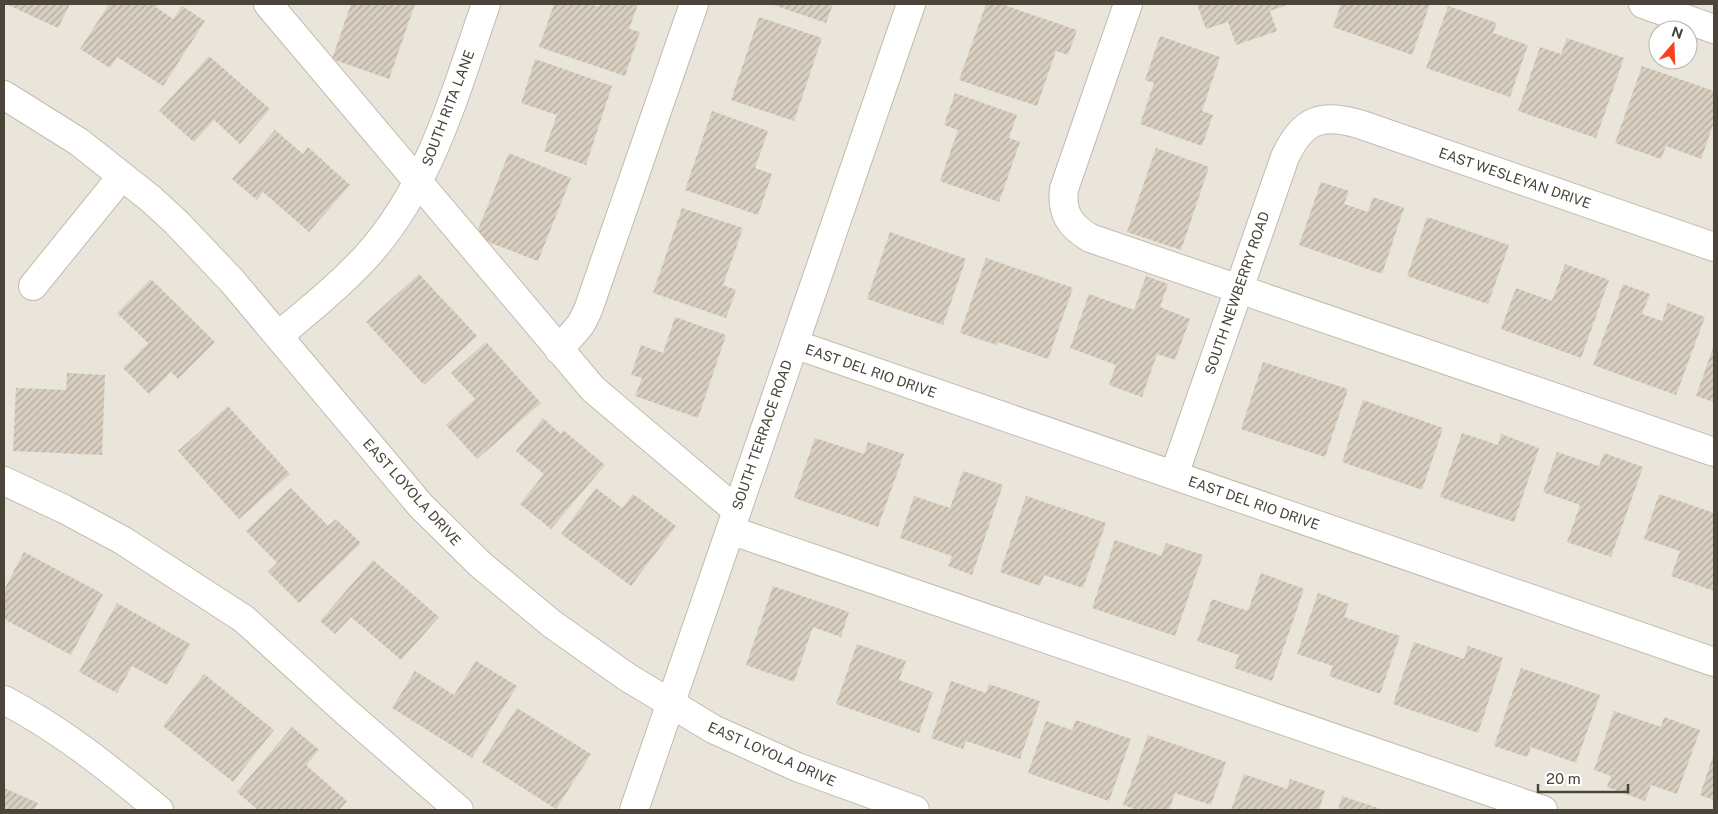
<svg xmlns="http://www.w3.org/2000/svg" width="1718" height="814" viewBox="0 0 1718 814" font-family="'Public Sans',sans-serif">
	<defs>
		<pattern id="building-hatch" width="6" height="6" patternUnits="userSpaceOnUse" patternTransform="scale(1.25)"><rect width="6" height="6" fill="#d8cfc1"/><path d="M-1 1l2-2M0 6l6-6M5 7l2-2" fill="none" stroke="#b1aa9e"/></pattern>
	</defs>
	<rect width="100%" height="100%" fill="#f6f3ec"/>
	<path fill="#eae5da" fill-rule="evenodd" d="M4,4H1714V810H4ZM1658,30H1688V60H1658Z"/>
	<path fill="url(#building-hatch)" d="M6,4H70L58,28Z
		M109,4H158L156,7L173,19L182,6L205,21L163,86L117,57L110,68L80,49Z
		M351,4H415L389,79L332,59Z
		M554,4H589L599,7L600,4H638L629,29L640,32L625,76L539,47Z
		M771,4H833L826,23Z
		M986,4H1001L1077,30L1068,55L1056,51L1037,106L959,80Z
		M1197,4H1290L1270,11L1277,31L1236,45L1228,22L1206,29Z
		M1341,4H1430L1412,55L1333,27Z
		M1448,6L1497,23L1493,33L1528,45L1510,97L1426,68Z
		M759,17L822,38L794,121L731,100Z
		M1160,36L1220,57L1202,111L1213,115L1202,146L1140,124L1154,83L1145,80Z
		M1567,38L1624,58L1596,138L1518,111L1540,47L1561,54Z
		M209,56L270,109L240,144L214,120L194,142L159,111Z
		M535,59L612,86L586,165L544,151L557,115L521,103Z
		M1642,66L1714,91V122L1701,159L1666,146L1661,159L1615,143Z
		M955,93L1017,115L1009,138L1020,142L999,202L940,181L958,130L944,125Z
		M712,111L768,131L755,168L772,174L758,215L685,190Z
		M275,130L303,154L308,147L350,185L309,232L263,192L257,200L232,179Z
		M1156,148L1209,167L1181,250L1127,232Z
		M509,153L571,178L538,261L475,237Z
		M1321,182L1349,191L1344,204L1368,212L1373,197L1404,208L1382,274L1299,245Z
		M682,208L743,228L723,285L736,290L726,318L653,293Z
		M1427,217L1509,245L1488,304L1407,276Z
		M890,232L966,259L943,325L867,299Z
		M986,258L1073,288L1048,359L998,342L997,345L960,333Z
		M1565,264L1609,280L1581,358L1501,329L1516,288L1552,301Z
		M419,274L477,336L424,385L366,322Z
		M1146,276L1168,284L1160,307L1190,319L1175,360L1157,354L1142,397L1109,385L1116,365L1070,348L1089,294L1134,310Z
		M151,279L215,342L178,379L171,372L149,394L123,368L148,343L117,313Z
		M1623,284L1650,294L1642,314L1662,321L1668,303L1705,317L1676,395L1593,365Z
		M675,317L726,335L698,418L635,396L642,378L631,375L641,345L663,353Z
		M486,342L541,403L477,459L446,425L475,399L451,373Z
		M1714,345V402L1696,396Z
		M1263,362L1348,389L1325,457L1241,429Z
		M67,373L105,375L102,455L13,451L16,388L66,390Z
		M1363,400L1443,428L1422,490L1342,462Z
		M228,406L290,474L239,519L178,451Z
		M543,418L561,434L563,430L605,465L551,529L520,504L544,474L516,451Z
		M1462,433L1498,445L1501,434L1539,448L1514,522L1440,497Z
		M815,438L864,454L868,442L904,454L878,527L794,498Z
		M1557,452L1599,466L1604,453L1643,467L1611,557L1567,542L1580,505L1543,492Z
		M963,471L1003,485L972,575L948,566L952,556L900,538L914,496L950,508Z
		M291,488L328,526L336,519L361,543L299,603L268,572L277,563L246,531Z
		M596,488L622,508L633,494L676,526L631,586L561,534Z
		M1659,494L1714,513V591L1671,576L1680,551L1644,539Z
		M1026,496L1106,523L1083,588L1044,575L1040,586L1000,572Z
		M1115,540L1161,556L1166,543L1203,555L1175,636L1092,608Z
		M24,552L103,594L71,655L4,619V590Z
		M373,560L439,617L401,660L351,617L335,634L320,621Z
		M1261,573L1304,589L1272,681L1234,668L1239,655L1197,641L1212,599L1248,611Z
		M773,586L849,612L841,637L813,627L794,682L746,665Z
		M1318,593L1349,604L1344,617L1400,636L1380,694L1329,676L1333,666L1297,654Z
		M117,603L190,644L167,685L132,666L117,693L79,672Z
		M1414,642L1464,659L1468,646L1503,658L1478,733L1393,704Z
		M857,644L906,661L899,680L933,692L919,733L836,704Z
		M476,661L517,686L472,758L392,708L415,671L454,695Z
		M1521,668L1600,695L1576,763L1531,747L1527,757L1494,746Z
		M204,674L274,730L233,782L163,726Z
		M951,681L986,693L989,684L1040,701L1020,759L966,741L963,749L931,738Z
		M517,708L591,754L556,809L482,762Z
		M1614,711L1661,727L1664,717L1700,730L1677,794L1651,785L1645,801L1607,787L1611,776L1594,770Z
		M1076,720L1131,739L1109,801L1028,773L1046,721L1072,730Z
		M292,727L319,750L306,765L347,801L339,810H258L237,792Z
		M1148,735L1226,762L1211,805L1175,793L1169,810H1137L1123,805Z
		M1714,753V800L1700,795Z
		M1244,774L1287,789L1290,779L1325,791L1319,810H1231Z
		M4,788L38,803L34,810H4Z
		M1342,796L1384,810H1338Z"/>
	<g fill="none" stroke-linecap="round" stroke-linejoin="round">
		<defs>
			<path id="minor" d="M268,4L593,389L736,510
				M1128,4L1064,189C1061,213 1070,226 1090,238L1714,452
				M1643,4L1714,29
				M4,95L79,142L151,199L177,223L232,281L421,506L481,565L552,624L627,677L713,729L797,767L915,810
				M33,286L122,176
				M278,336C308,311 339,286 366,257C431,185 455,93 486,4
				M794,344L1714,662
				M559,350L581,324L588,310L694,4
				M1174,475L1285,157C1303,118 1322,113 1362,125L1714,247
				M4,481L64,509L122,540L244,619L345,711L459,810
				M730,530L1543,810
				M4,700C60,729 110,769 159,810
				M634,810L911,4"/>
		</defs>
		<use href="#minor" stroke="#c2bbae" stroke-width="30"/>
		<use href="#minor" stroke="#fff" stroke-width="28"/>
	</g>
	<g text-anchor="middle" stroke-width="4" stroke-linejoin="round" paint-order="stroke">
		<g font-size="14" fill="#4b4439" stroke="#fff">
			<text transform="translate(448 108) rotate(-69)" y="5">SOUTH RITA LANE</text>
			<text transform="translate(1515 178) rotate(19)" y="5">EAST WESLEYAN DRIVE</text>
			<text transform="translate(1237 293) rotate(-71)" y="5">SOUTH NEWBERRY ROAD</text>
			<text transform="translate(871 371) rotate(19)" y="5">EAST DEL RIO DRIVE</text>
			<text transform="translate(762 435) rotate(-71)" y="5">SOUTH TERRACE ROAD</text>
			<text transform="translate(412 492) rotate(48)" y="5">EAST LOYOLA DRIVE</text>
			<text transform="translate(1254 503) rotate(19)" y="5">EAST DEL RIO DRIVE</text>
			<text transform="translate(772 754) rotate(24)" y="5">EAST LOYOLA DRIVE</text>
		</g>
	</g>
	<rect width="1718" height="814" fill="none" stroke="#4b4439" stroke-width="10"/>
	<g transform="translate(1673 45) rotate(19)"><circle r="24" fill="#ffffff" stroke="#b7b4b0"/>
	<path d="M0-4L9 19L0 12L-9 19Z" fill="#fc3f1d"/>
	<text y="-8" font-size="14" font-weight="bold" text-anchor="middle" fill="#4b4439">N</text>
	</g>
	<path d="M1538 784v8h90v-8" fill="none" stroke="#4b4439" stroke-width="2.5"/>
	<text x="1546" y="784" font-size="15" fill="#4b4439" stroke="#ffffff" stroke-width="4" paint-order="stroke">20 m</text>
</svg>
